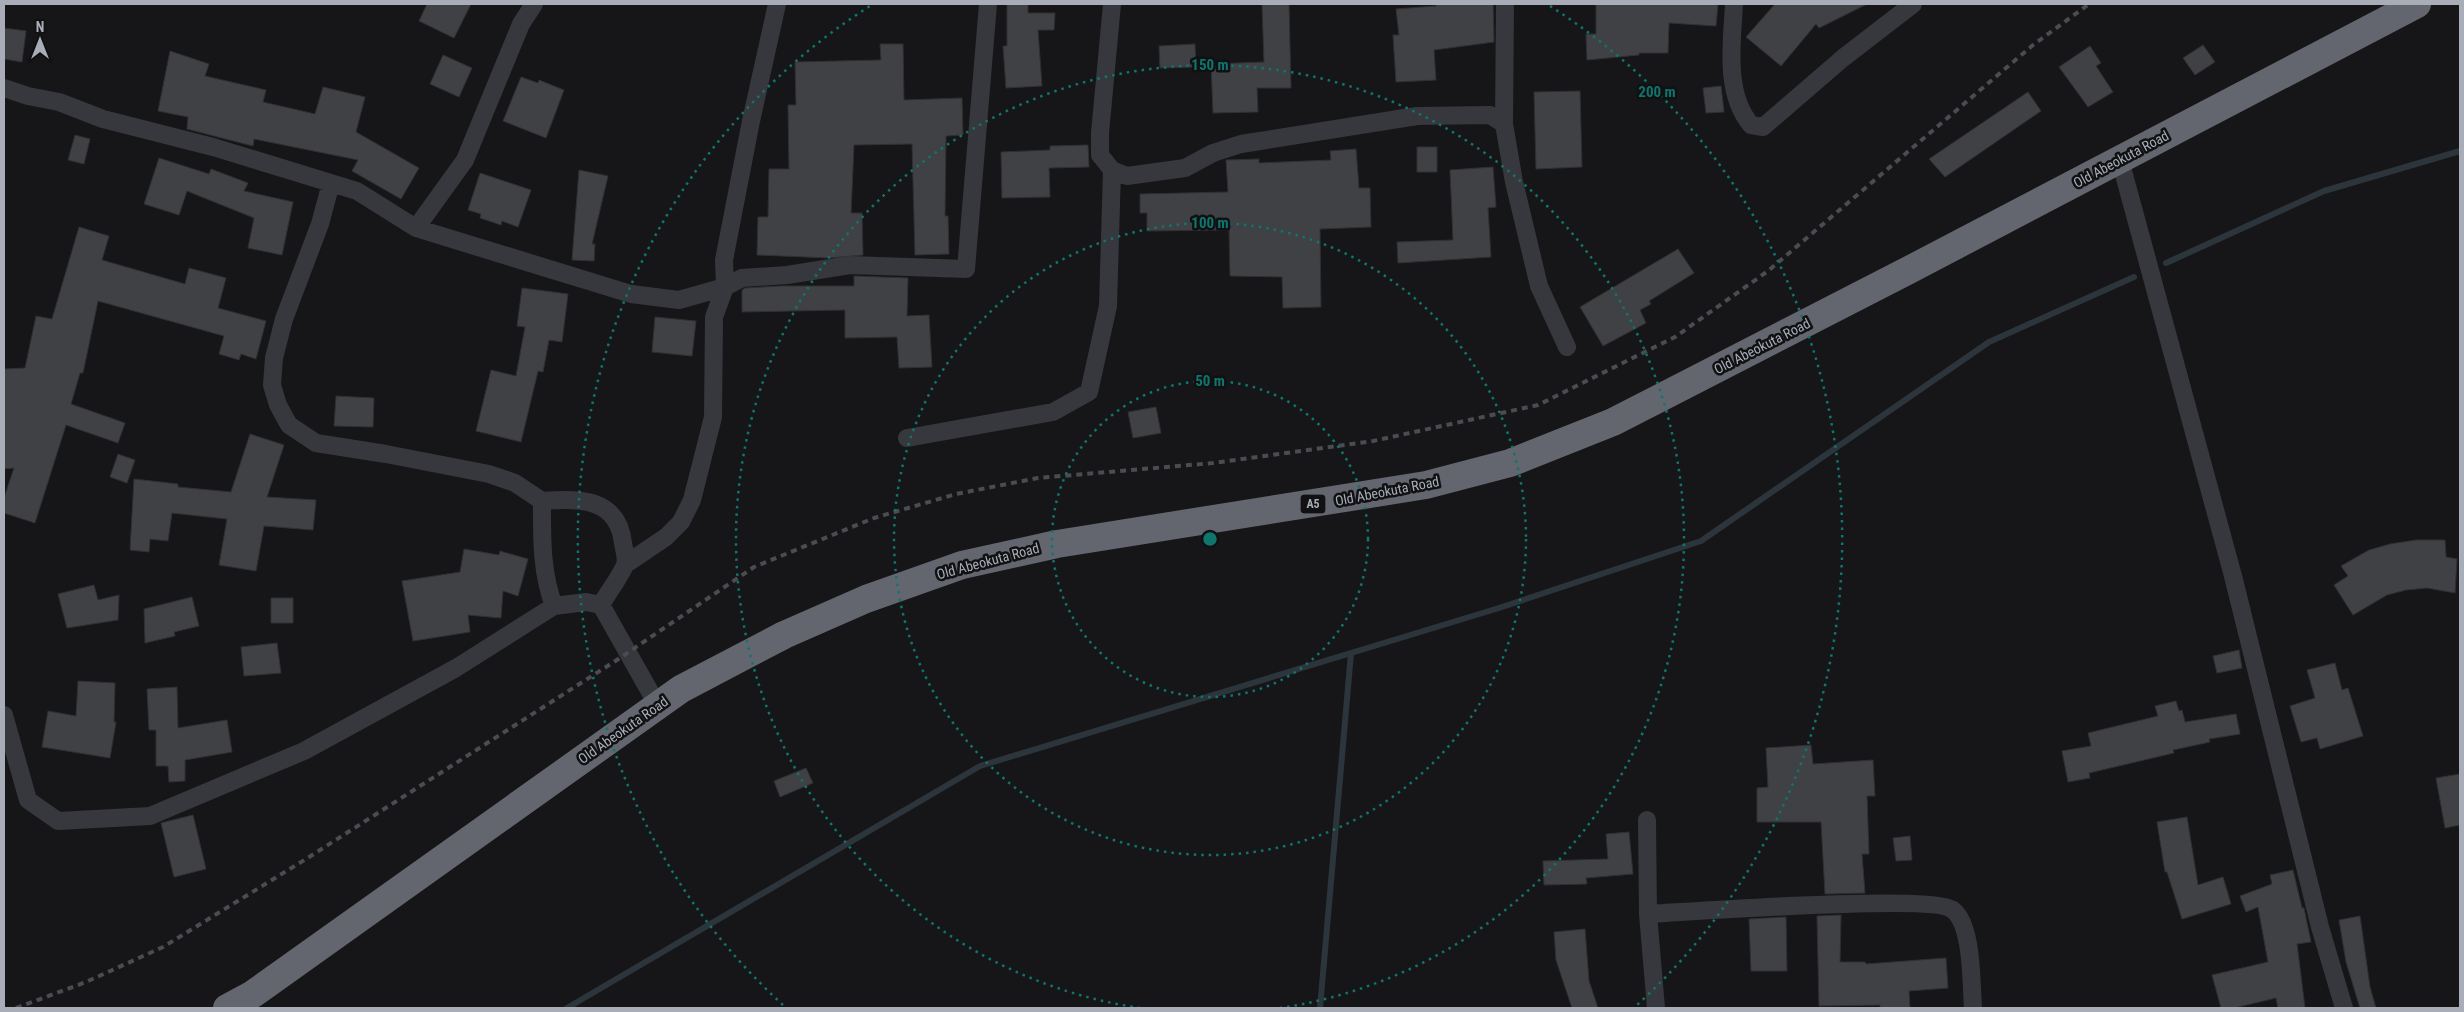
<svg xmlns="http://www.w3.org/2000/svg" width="2464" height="1012" viewBox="0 0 2464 1012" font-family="'Roboto Condensed',sans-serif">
	<rect width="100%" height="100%" fill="#161618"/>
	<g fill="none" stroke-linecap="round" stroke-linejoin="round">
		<path stroke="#2c353c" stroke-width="6" d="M2166,263L2324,191L2460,151
			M567,1008L980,766L1499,608L1701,541L1989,342L2134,277
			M1320,1008L1351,653"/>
	</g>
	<path fill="#404145" stroke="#303034" d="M427,4H471L454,38L419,21Z
		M1007,4H1028V13H1055L1054,30H1038L1042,86L1006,88L1003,46H1007Z
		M1262,4H1289L1291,88H1257L1258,112L1213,113L1211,64L1264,62Z
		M1436,4H1493L1494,42L1434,50L1436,80L1396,82L1393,35H1399L1396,9L1436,6Z
		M1596,4H1718L1716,26L1669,23L1668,53H1639V55L1587,60L1586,34H1596Z
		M1775,4H1867L1819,28L1816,24L1781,66L1746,37Z
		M4,28L26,31L22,62L4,59Z
		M880,44H903L904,100L962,98L963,135L946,136L945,216H948L949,254L915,255L912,144L854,145L851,213H862L863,255L829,258L757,255L758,217H768L769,169H789L788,105H796L795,62L881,60Z
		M1195,44L1196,67L1160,68L1159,46Z
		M2203,45L2215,62L2195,75L2183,58Z
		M2090,46L2101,63L2096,66L2113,92L2088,107L2059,67Z
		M170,51L209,64L205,76L266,90L263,102L315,114L323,87L365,97L356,132L419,168L401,199L352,171L358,160L254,139L253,146L187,129L188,117L158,111Z
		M443,55L472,68L459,97L430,84Z
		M521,77L538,83L539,80L564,90L546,138L503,121Z
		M1721,86L1724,112L1706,113L1703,88Z
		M1580,91L1582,167L1536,169L1534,92Z
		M2028,92L2041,111L1945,177L1929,159Z
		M75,135L90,139L84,164L68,160Z
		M1088,145L1089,167L1049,168L1050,197L1002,198L1001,152L1050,150V146Z
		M1417,147H1437V172H1417Z
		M1356,149L1359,188H1370L1371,227L1320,229L1321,307L1283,308L1282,277L1230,276L1229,230L1147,231V213H1140V194L1228,192L1226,160L1259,159V163L1331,160L1330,151Z
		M159,158L209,174L211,169L248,183L244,191L293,202L282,255L248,248L254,218L187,191L179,215L144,204Z
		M1493,167L1496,207L1488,208L1491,257L1398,263L1397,242L1453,240L1450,170Z
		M579,170L608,176L592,244H595L594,261L572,260Z
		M480,173L531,190L518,227L502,221L501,225L480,218L481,214L468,210Z
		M79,227L109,236L102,260L185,284L189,268L226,278L218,308L266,321L256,359L241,354L239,360L219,354L224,336L98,301L83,373H80L71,404L125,423L118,443L66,425L35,523L4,513V498L14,468L4,469V369L25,368L36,316L52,319Z
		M1678,249L1694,273L1649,301L1651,304L1640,310L1646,323L1603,346L1580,307Z
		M854,276L908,278L907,316L929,315L932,367L899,368L897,337L845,338V310L742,312V290L745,288L781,286H854Z
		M522,288L568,294L562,342L549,340L543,372L538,371L521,442L476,431L491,370L516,376L525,327L517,326Z
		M655,317L696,321L692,356L652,352Z
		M336,396L374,398L373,427L334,426Z
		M1156,407L1161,433L1133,438L1128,412Z
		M250,434L284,445L267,497L316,500L313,530L264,526L256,571L219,565L227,519L172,513L168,541L150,539L149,552L130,550L134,479L178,484V487L231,492Z
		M118,454L135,460L127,483L110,477Z
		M2416,540H2445L2446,557L2457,559L2455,593L2427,588L2406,590L2387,595L2353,615L2334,585L2348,576L2341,566L2369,550L2390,544Z
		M464,549L499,555L500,551L528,559L518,596L503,591L501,618L468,615L470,632L413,641L402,581L460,572Z
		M94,585L98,600L119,595L118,620L67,628L58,594Z
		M192,597L199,626L174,632L175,636L145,643L144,609Z
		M271,598H293V623H271Z
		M277,643L281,673L244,676L241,647Z
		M2239,650L2242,668L2217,673L2213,656Z
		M2335,663L2342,690L2348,688L2363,736L2320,749L2317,738L2301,742L2290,706L2315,698L2307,670Z
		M78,681L115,683L114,722H116L110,758L42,747L48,711L76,716Z
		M177,687L178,728L227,720L232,752L185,760V781L169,782L168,766H156V730H149L147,689Z
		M2176,701L2179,711L2182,710L2185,722L2236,714L2240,734L2209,739L2210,742L2173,750L2174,753L2089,773L2090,778L2068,782L2062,751L2091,746L2088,733L2158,716L2155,706Z
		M1811,745L1813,764L1873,760L1875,796H1867L1869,854H1862L1865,893L1825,894L1821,822H1757V788L1768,787L1766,748Z
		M806,768L813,783L780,797L774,781Z
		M2460,774V825L2445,828L2436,778Z
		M193,815L206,869L174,877L161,823Z
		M2187,817L2198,885L2223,877L2231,904L2182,919L2167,872H2165L2157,822Z
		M1629,832L1633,874L1586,878L1587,884L1544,885L1543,861L1608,859L1606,834Z
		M1910,836L1912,860L1896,861L1893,838Z
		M2293,870L2302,908H2304L2311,942L2297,944L2305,1008H2278L2276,998L2234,1008H2221L2212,975L2268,962L2258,907L2246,912L2240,896L2272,884L2270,875Z
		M1841,915L1840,962H1865L1866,964L1946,958L1948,988L1909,991L1910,1008H1880V1005L1819,1006L1817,916Z
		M2360,916L2370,987L2376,1008H2360L2346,962L2339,920Z
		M1786,917L1787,971H1751L1749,919Z
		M1585,929L1589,981L1598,1008H1572L1556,960L1554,932Z"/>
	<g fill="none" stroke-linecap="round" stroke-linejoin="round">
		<path stroke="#37383d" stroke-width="18" d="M777,4L751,121L724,260L725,287L742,278L787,275L850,265L966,269L988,4
			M1112,4L1100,133V155L1112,170L1127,176L1185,168L1213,153L1241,144L1417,116L1490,115L1504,124
			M1505,4L1504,124L1514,182L1539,286L1567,347
			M1734,4C1732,42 1724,93 1751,125L1763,127L1843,58L1913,4
			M4,88L28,96L59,102L103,119L213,147L357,191L416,228L631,294L679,300L725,287
			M2120,160L2233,576L2320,927L2344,1008
			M331,183L320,224L284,319L274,358L272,385L278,405L289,425L316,443L386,454L489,474L515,483L542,501C542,537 541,572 554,606
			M416,228L465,160L521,24L534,4
			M907,438L1053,412L1089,392L1108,306L1112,170
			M542,501C577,498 618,497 623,543C624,549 627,560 625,565C619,579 608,592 601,605
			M626,564L666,537L681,522L692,500L713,417L714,317L725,287
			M4,715L28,800L58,821L150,816L304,751L456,668L554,606L586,602L601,605L658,706
			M1647,820L1648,914L1656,1008
			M1648,914C1688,912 1934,894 1953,910C1973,926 1971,984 1973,1008"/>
		<path stroke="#63666e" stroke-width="28" d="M227,1008L253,994L681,689L784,635L866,599L962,565L1057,544L1426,485L1510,463L1613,422L1656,400L1907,271L2417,4"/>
		<path stroke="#4a4c52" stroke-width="4" stroke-dasharray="6 5" stroke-linecap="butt" d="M16,1008L86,982L163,947L306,859L620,658L754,567L874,518L956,494L1038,478L1213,463L1373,441L1538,405L1675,337L1768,271L2033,45L2089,4"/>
	</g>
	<g fill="none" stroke="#0f766e" stroke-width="2.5" stroke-dasharray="2.5 5">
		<circle cx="1210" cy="539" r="158"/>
		<circle cx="1210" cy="539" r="316"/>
		<path d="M1140 1008A474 474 0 1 1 1280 1008"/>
		<path d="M783 1005A632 632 0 0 1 870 6M1550 6A632 632 0 0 1 1637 1005"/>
	</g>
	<g text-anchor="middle" stroke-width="5" stroke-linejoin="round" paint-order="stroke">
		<rect fill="#111113" stroke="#7b7e86" stroke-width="1" x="1300.5" y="494.5" width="25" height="19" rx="4"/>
		<g font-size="12" font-weight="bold" fill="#a8adb8">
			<text x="1313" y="508">A5</text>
		</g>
		<g font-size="14" fill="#a8adb8" stroke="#111113">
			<text transform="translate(2121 159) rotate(-28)" y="5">Old Abeokuta Road</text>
			<text transform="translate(1762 346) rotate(-27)" y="5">Old Abeokuta Road</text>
			<text transform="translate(1387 491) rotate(-11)" y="5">Old Abeokuta Road</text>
			<text transform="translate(988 561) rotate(-15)" y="5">Old Abeokuta Road</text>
			<text transform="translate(623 730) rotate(-35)" y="5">Old Abeokuta Road</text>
		</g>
	</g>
	<circle cx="1210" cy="539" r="8" fill="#0f766e" stroke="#111113" stroke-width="2.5"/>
	<g font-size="15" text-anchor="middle" font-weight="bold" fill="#0f766e" stroke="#111113" stroke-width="5" stroke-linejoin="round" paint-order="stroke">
		<text x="1210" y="70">150 m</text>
		<text x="1657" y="97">200 m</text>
		<text x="1210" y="228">100 m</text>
		<text x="1210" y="386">50 m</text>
	</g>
	<rect width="2464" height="1012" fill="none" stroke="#a8adb8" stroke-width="10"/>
	<g transform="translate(40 40)" stroke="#111113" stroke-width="4" paint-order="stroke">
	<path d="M0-4L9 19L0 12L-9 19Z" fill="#a8adb8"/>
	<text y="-8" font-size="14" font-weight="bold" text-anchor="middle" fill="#a8adb8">N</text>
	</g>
</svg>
